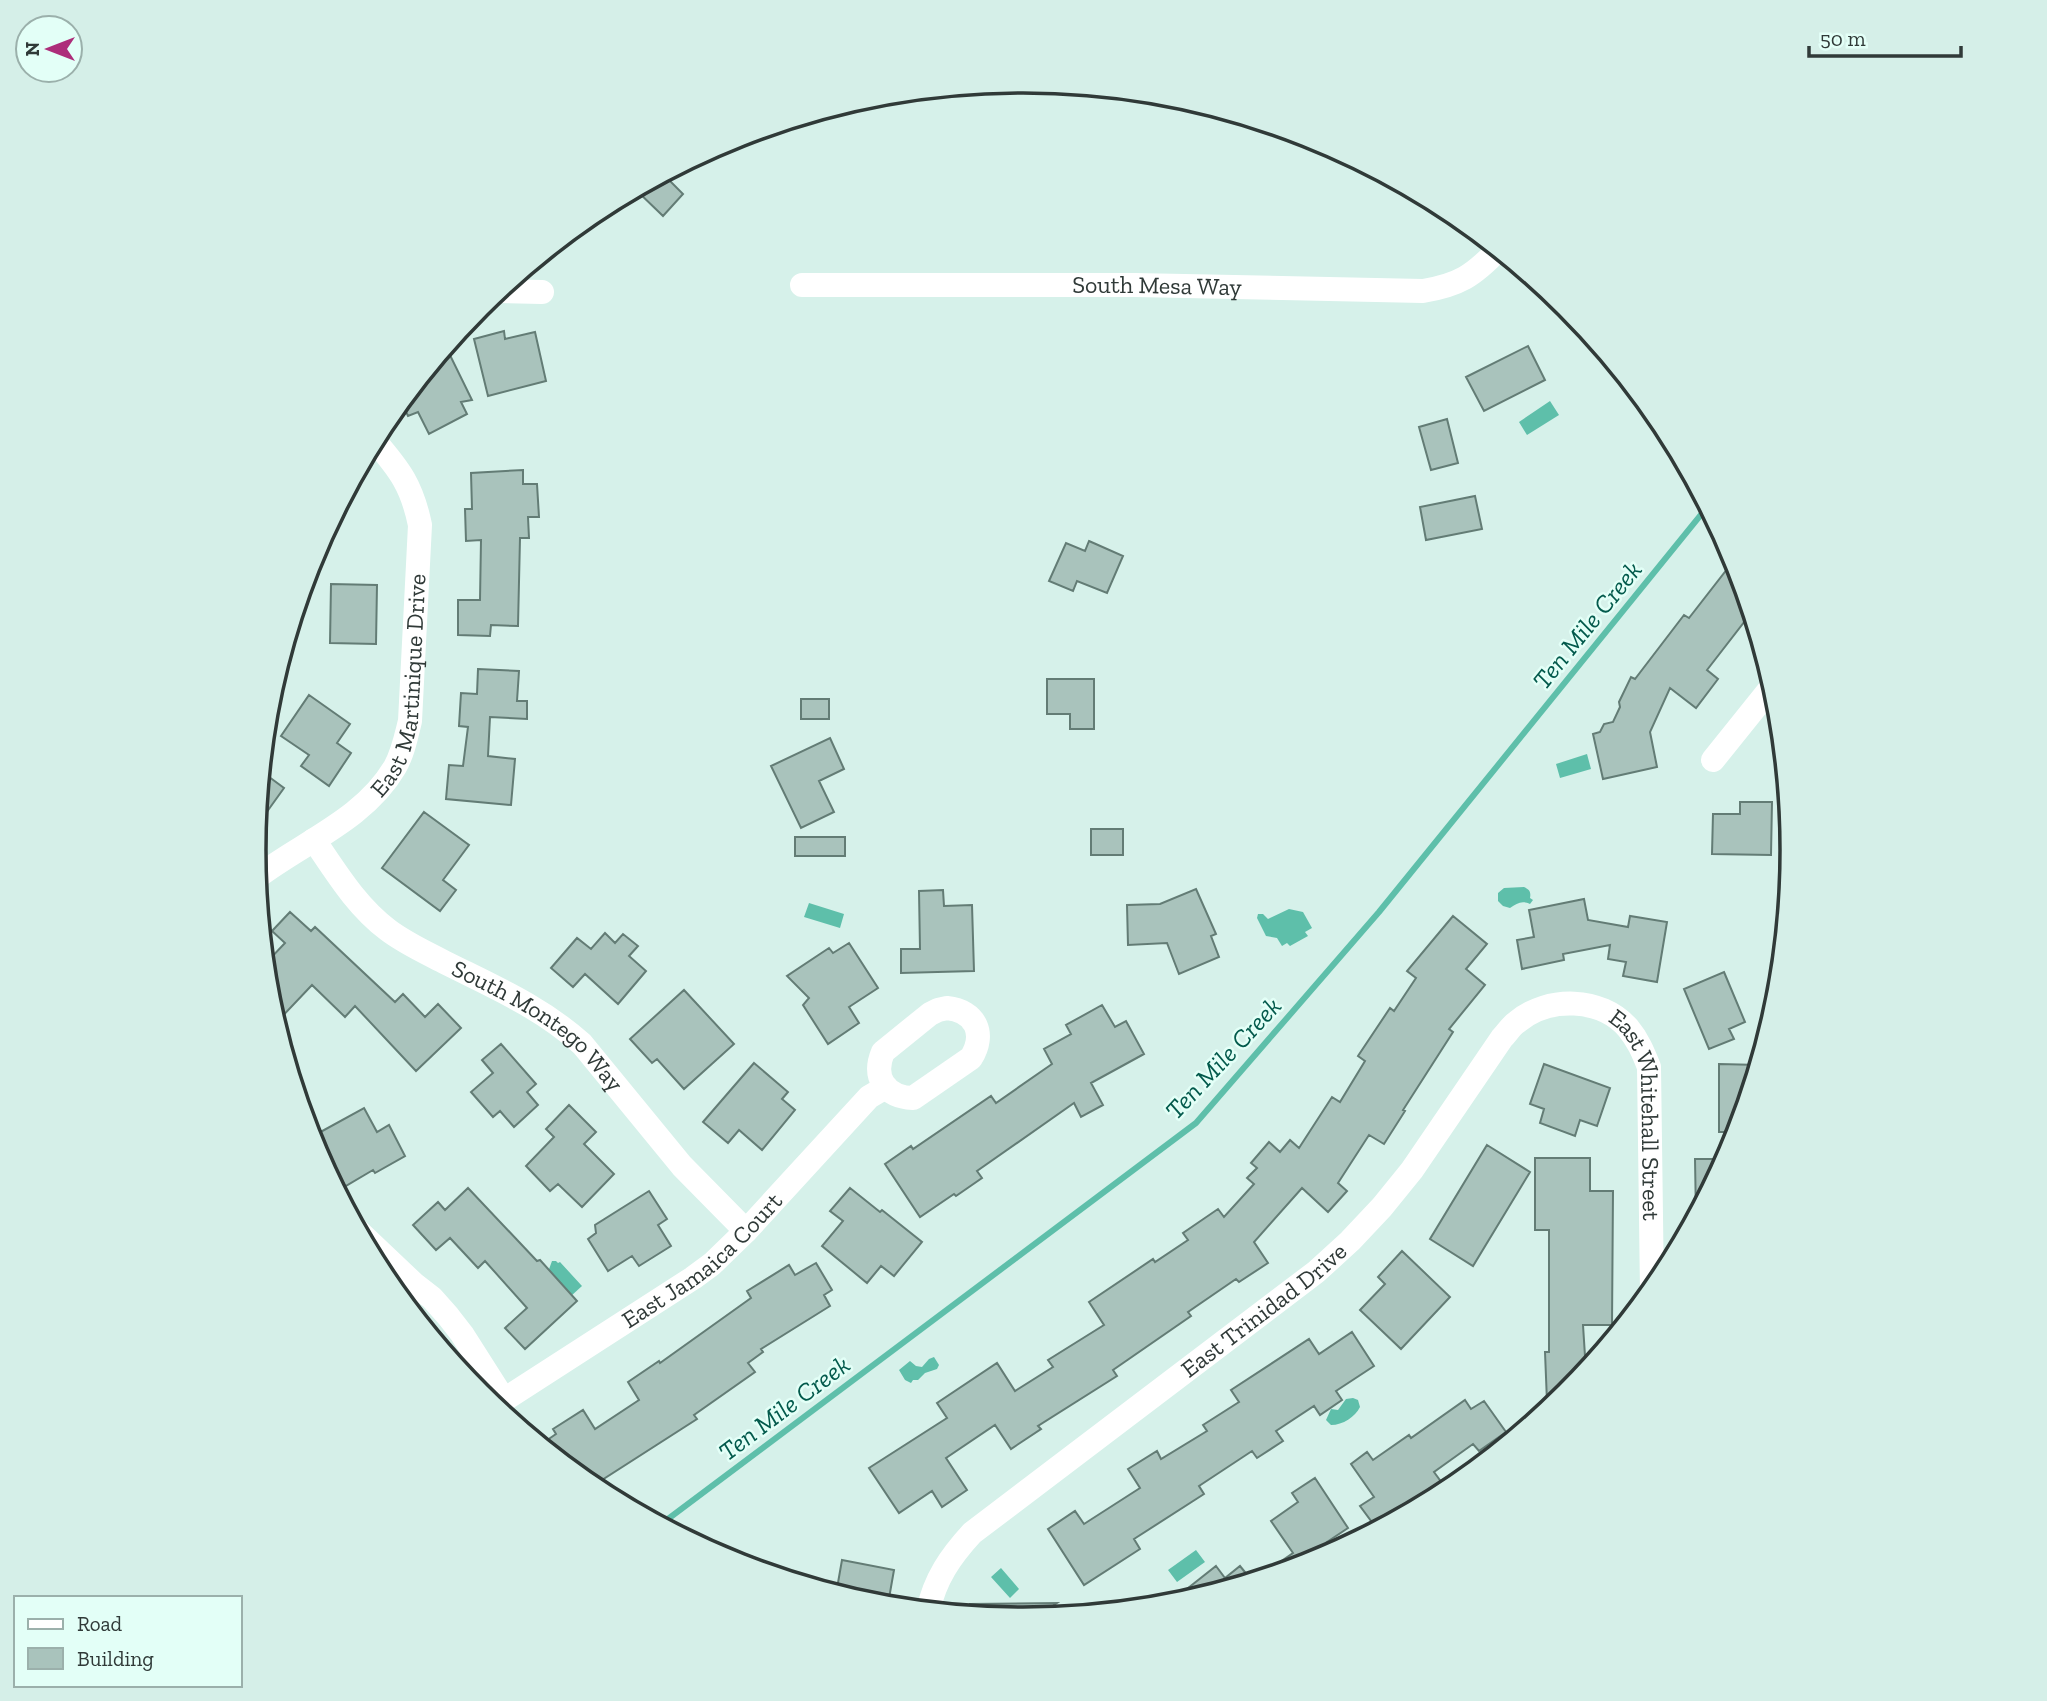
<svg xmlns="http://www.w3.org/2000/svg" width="2047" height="1701" viewBox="0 0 2047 1701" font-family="'Zilla Slab',serif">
	<rect width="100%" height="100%" fill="#d6f1ea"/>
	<path fill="#5ebfaa" d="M1550,401L1559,415L1527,435L1519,422Z
		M1587,754L1591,769L1560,778L1556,764Z
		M1524,887C1530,890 1531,892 1530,898L1533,900L1530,904C1522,900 1517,903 1510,908L1503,906L1498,901V893L1504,888Z
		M809,903L844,914L840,928L804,917Z
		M1289,909L1303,912L1312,928L1305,932L1308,936L1290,946L1287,943L1282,946L1277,938L1266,936L1257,918L1258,914H1263L1268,919Z
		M552,1261H556L558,1263L560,1262L582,1286L571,1296L548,1272Z
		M934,1357L939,1365L937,1369L925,1373L918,1380H913L911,1383L905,1380L899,1370L910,1361L916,1366L922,1367L929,1359Z
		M1353,1398L1358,1400L1360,1407C1355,1417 1343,1425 1331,1425L1326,1420L1331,1409L1338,1410L1346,1399Z
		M1196,1550L1205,1562L1177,1582L1168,1570Z
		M1001,1568L1019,1589L1010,1598L991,1577Z"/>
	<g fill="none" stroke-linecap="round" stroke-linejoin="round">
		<path stroke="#5ebfaa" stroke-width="6" d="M660,1525L1196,1123L1379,912L1708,506"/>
	</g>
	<path fill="#a9c3bc" stroke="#637c75" stroke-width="2" d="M663,174L683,194L663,216L635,189Z
		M504,331L505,339L535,332L546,381L488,396L474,339Z
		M1528,346L1545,380L1484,411L1466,377Z
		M446,347L472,400L461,402L467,414L429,434L418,412L408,416L401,401Z
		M1447,419L1458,463L1431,470L1419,427Z
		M523,470V484H537L539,517H528L529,538H520L518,626L491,625L490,636L458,635V600H480L481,540L466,541L465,509H472L471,473Z
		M1475,496L1482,529L1426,540L1420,507Z
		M1089,541L1123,556L1107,593L1077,581L1073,591L1049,581L1066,543L1085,551Z
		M1728,568L1742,580L1758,632L1745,621L1707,670L1718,679L1696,708L1670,688L1650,732L1657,767L1603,779L1593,734L1600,732L1604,724L1613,722L1620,707L1619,702L1631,677L1635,679L1684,615L1689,618Z
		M331,584L377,585L376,644L330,643Z
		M478,669L519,671L517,701H527V719L490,717L488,756L515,759L511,805L446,799L449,765L463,766L468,727L459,726L461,693L477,694Z
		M1047,679H1094V729H1070V714H1047Z
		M309,695L350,724L337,743L351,753L329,786L301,766L309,755L281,736Z
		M801,699H829V719H801Z
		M830,738L844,769L819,781L834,812L801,828L771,766Z
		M261,771L284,788L256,827L259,794Z
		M1740,802H1772L1771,855L1712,854L1713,814H1740Z
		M424,812L469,845L443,880L456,890L440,911L382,868Z
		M1091,829H1123V855H1091Z
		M795,837H845V856H795Z
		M1196,889L1216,934L1211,936L1219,957L1179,974L1167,943L1128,945L1127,905L1160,904Z
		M943,890L944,906L972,905L974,971L901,973V949H920L919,891Z
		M1584,899L1588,920L1628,927L1630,916L1667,922L1657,982L1623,976L1626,962L1608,959L1610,945L1563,954L1564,960L1522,969L1517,940L1534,937L1529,910Z
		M290,912L311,931L315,927L395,1002L403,994L425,1017L438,1004L461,1028L416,1071L355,1006L345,1017L312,985L275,1024L268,1000L265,964L285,943L272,931Z
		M1453,916L1487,944L1466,969L1485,985L1449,1029L1453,1032L1403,1110L1405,1111L1384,1144L1369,1135L1338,1183L1347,1191L1328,1212L1302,1188L1254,1242L1268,1263L1239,1282L1236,1279L1188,1312L1191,1316L1113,1370L1117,1376L1038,1426L1041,1429L1011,1449L995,1425L946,1458L967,1490L942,1507L932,1491L899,1513L869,1468L947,1418L937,1403L997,1363L1015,1391L1053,1367L1048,1360L1104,1325L1089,1302L1153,1259L1155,1262L1188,1240L1183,1233L1218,1209L1224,1217L1254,1184L1247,1178L1257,1168L1251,1163L1269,1142L1280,1152L1290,1140L1299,1148L1332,1097L1340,1102L1365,1061L1358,1056L1390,1008L1394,1011L1416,978L1407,971Z
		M605,933L615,943L623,934L638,946L629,956L646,971L618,1004L585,974L573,987L551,968L577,938L591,949Z
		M849,943L878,988L849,1007L859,1023L828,1044L803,1005L809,998L787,976L829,948L833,953Z
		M1724,972L1745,1022L1729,1029L1734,1039L1709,1049L1684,989Z
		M684,990L734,1044L684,1089L657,1059L652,1063L630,1039Z
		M1102,1005L1115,1027L1126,1021L1144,1054L1091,1083L1103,1105L1081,1117L1074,1103L977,1171L982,1178L956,1196L954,1194L920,1217L885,1164L911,1146L913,1149L991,1096L996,1103L1052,1064L1044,1049L1071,1034L1066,1025Z
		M501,1044L536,1084L527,1092L538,1105L514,1127L500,1111L493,1117L471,1092L493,1073L482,1060Z
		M754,1063L788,1092L782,1099L795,1110L762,1150L739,1130L728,1143L703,1122Z
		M1544,1064L1610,1088L1597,1126L1580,1120L1575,1136L1540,1123L1544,1109L1530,1104Z
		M1719,1064L1759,1065L1739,1132H1719Z
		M569,1105L596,1132L584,1144L614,1174L582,1207L558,1184L550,1191L526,1166L554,1137L546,1129Z
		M364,1108L377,1132L389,1125L405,1156L375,1173L373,1170L344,1187L315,1135Z
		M1487,1145L1530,1172L1473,1266L1430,1239Z
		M1535,1158H1590V1191H1613L1612,1325H1583L1585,1356H1600L1568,1395L1560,1401L1547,1402L1545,1352H1549V1230H1535Z
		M1695,1159H1728L1696,1218Z
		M468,1188L537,1261L540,1260L577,1301L525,1349L505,1328L527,1308L485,1261L478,1268L450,1238L436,1250L413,1225L438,1202L445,1210Z
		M850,1188L880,1212L882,1210L922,1242L894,1276L881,1266L867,1283L822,1246L843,1221L830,1211Z
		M649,1191L667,1219L658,1225L671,1246L639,1266L632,1256L608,1271L588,1239L596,1233L595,1225Z
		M1402,1251L1450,1297L1401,1349L1360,1310L1385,1284L1378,1277Z
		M816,1263L832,1290L824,1295L830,1306L761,1349L763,1352L748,1363L755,1372L694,1415L697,1419L591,1487L540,1445L556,1434L553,1429L583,1410L595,1429L639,1400L628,1382L659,1361L660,1363L751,1298L747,1291L789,1265L795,1275Z
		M1352,1332L1374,1366L1336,1391L1342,1400L1320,1415L1314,1406L1276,1431L1283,1441L1257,1458L1252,1451L1199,1486L1204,1494L1134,1539L1140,1549L1084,1585L1048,1529L1075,1511L1084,1524L1140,1488L1128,1469L1157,1451L1161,1459L1207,1431L1203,1425L1239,1402L1231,1390L1309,1339L1319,1354Z
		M1465,1400L1471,1409L1484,1401L1506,1432L1479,1451L1473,1444L1434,1472L1442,1483L1377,1529L1360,1506L1374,1497L1351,1464L1367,1452L1373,1460L1409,1435L1411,1438Z
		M1315,1478L1348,1528L1327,1542L1334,1553L1318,1562L1262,1579L1260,1576L1293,1553L1271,1521L1298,1502L1292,1493Z
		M842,1560L894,1570L888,1604L876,1602V1606H873L836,1594Z
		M1216,1566L1225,1578L1240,1566L1253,1582L1173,1606L1164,1607Z
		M1057,1603L1032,1620H1023L969,1615L970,1604Z"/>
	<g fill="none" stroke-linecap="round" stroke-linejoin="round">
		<g stroke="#fff" stroke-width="24">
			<path id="s1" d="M802,285H1135L1423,291C1459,285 1473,276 1499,249"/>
			<path d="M498,291L542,292"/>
			<path d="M1713,760L1774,684"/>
			<path id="s2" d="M314,840C336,872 356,906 388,930C405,943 425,952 444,962C494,987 541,1007 582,1044L682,1166L746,1231"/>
			<path id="s3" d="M256,878C303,842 364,820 395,767C403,753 406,737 410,721L420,525C412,486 400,470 374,440"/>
			<path d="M947,1008C976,1011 986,1034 971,1058L913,1098C886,1097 872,1078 883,1052L930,1014L938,1010Z"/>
			<path d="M358,1231L414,1284L432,1298L448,1316L462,1334L504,1400"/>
			<path id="s4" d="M493,1407L693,1278L712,1264L746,1231L869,1097L886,1087"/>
			<path id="s5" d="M928,1611C935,1579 950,1557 972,1533L1316,1272L1350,1241L1382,1207L1412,1170L1502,1038C1507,1033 1511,1026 1517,1022C1548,996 1601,997 1628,1028C1638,1040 1643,1052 1649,1067L1652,1292"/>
		</g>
	</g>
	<g text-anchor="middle" stroke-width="5" stroke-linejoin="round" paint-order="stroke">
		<g font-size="24" fill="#303a38" stroke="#e3fff7">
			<text dy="8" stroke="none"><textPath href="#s1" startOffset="355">South Mesa Way</textPath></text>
			<text dy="8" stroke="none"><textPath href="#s3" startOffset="261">East Martinique Drive</textPath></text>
			<text dy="8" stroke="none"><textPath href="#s2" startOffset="296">South Montego Way</textPath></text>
			<text dy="8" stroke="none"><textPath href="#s5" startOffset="1055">East Whitehall Street</textPath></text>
			<text dy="8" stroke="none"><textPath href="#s4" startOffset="256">East Jamaica Court</textPath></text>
			<text dy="8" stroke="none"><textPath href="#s5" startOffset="458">East Trinidad Drive</textPath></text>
		</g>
		<g font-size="26" font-style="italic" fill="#035a4c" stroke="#e3fff7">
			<text transform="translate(1587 625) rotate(-51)" y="9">Ten Mile Creek</text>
			<text transform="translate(1223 1058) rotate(-47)" y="9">Ten Mile Creek</text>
			<text transform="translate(784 1408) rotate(-37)" y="9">Ten Mile Creek</text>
		</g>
	</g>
	<path d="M0 0H2047V1701H0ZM266 850a757 757 0 1 1 1514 0a757 757 0 1 1-1514 0Z" fill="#d5efe8" fill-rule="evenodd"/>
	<path fill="none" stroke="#303a38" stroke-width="3.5" d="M266 850a757 757 0 1 1 1514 0a757 757 0 1 1-1514 0Z"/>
	<rect x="14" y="1596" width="228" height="91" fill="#e3fff7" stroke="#9bb0ab" stroke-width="2"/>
	<rect x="28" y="1619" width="35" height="10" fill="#ffffff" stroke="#9bb0ab" stroke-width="2"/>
	<text x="77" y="1631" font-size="21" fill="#303a38">Road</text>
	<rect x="28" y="1648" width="35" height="21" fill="#a9c3bc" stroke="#9bb0ab" stroke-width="2"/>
	<text x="77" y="1666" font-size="21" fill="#303a38">Building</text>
	<g transform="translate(49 49) rotate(270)"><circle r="33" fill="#e3fff7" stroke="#9bb0ab" stroke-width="2"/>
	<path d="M0-5L12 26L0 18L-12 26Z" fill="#ad2d7a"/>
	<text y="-10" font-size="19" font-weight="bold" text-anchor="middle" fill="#303a38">N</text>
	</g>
	<path d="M1809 46v10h152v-10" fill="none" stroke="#303a38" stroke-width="3.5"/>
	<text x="1820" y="46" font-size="21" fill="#303a38" stroke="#e3fff7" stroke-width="5" paint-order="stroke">50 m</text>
</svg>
